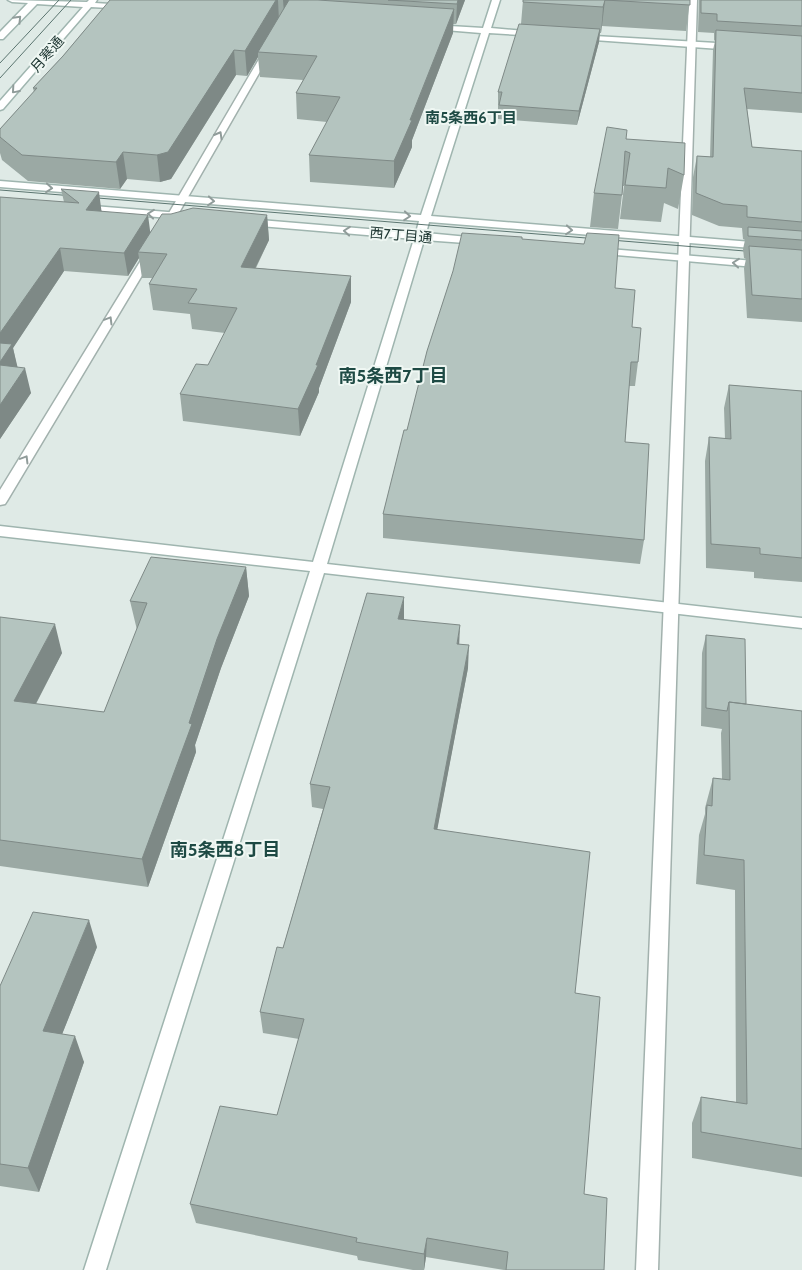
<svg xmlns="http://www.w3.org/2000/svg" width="802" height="1270" viewBox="0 0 802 1270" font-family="Cabin,'Noto Sans JP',sans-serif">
	<rect width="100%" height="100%" fill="#dfeae6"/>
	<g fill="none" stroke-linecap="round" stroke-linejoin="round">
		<defs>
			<path id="street" d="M689,0H697L658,1270H636Z
				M269,46L273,49L169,230L164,233L160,232L159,230L265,49Z
				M151,249L156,252L7,501L5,504L0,505V490L146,252Z"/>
			<path id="secondary" d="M8,0L87,2L89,0H97L95,3L126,5L130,7L126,9L91,7L3,109L0,110V101L83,7L37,4L3,39H0V32L28,3L12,2Z
				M492,0H500L491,28L537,32L541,34L537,36L489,33L431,216L802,246V252L429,222L426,233L479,238L484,241L479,244L424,240L327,564L802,618V628L324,573L106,1270H84L310,571L0,536V526L313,562L414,239L248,225L243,222L248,219L416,233L419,221L0,187V181L421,215L481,33L433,29L429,27L433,25L483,28Z
				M577,35L734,44L738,47L734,50L580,39L576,37Z
				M81,205L180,213L185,216L180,219L77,210V206Z
				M597,248L802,265V271L593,253L592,251Z"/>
		</defs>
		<use href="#street" stroke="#a2b1ad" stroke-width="3"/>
		<use href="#secondary" stroke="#9fb5af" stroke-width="3"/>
		<use href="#street" fill="#fff" fill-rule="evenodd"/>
		<use href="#secondary" fill="#fff" fill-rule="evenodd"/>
		<path stroke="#5b7570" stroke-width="1" d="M0,63L59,0
			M0,78L71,0
			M0,190L757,252"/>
	</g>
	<path fill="#9ba9a4" d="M110,0H465L456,24H453V33L412,140V147L394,188L310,182L309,155L327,122L297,119L296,93L303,80L260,77L258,57L247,76L236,75L171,179L160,182L127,179L120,189L28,181L2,160L0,153V129L34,92L33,88L63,56Z
		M523,0H690L686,31L602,26L601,33H600L599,42L577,125L498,119V92L521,24Z
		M699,0H802V113L747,109L752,147L802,151V322L747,318L744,268L746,259L744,258L743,249L745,240L743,239L742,228L719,226L692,215L693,177L697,156L710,157L713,50L715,41L714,40V33L698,32Z
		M626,139L684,175L678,209L664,203L661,222L620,219L624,186H623L618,229L590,227L594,193Z
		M61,189L102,211L150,232L171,214L267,215L269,240L256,268L351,276V302L319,388V392L300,436L183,421L180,394L208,365L225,333L192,329L190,314L153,310L149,284L152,278H142L139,258L128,276L64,271L13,348L17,367L31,393L0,439V197L64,202Z
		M522,239L615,288L632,327L638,362L635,386H629L625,442L644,540L640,564L383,538V514L407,430Z
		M729,385L802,391V582L754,578V572L706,568L705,461L709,437L725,439L724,408Z
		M246,567L249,596L221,668L195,745L196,752L148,887L0,866V617L62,653L36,704L104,712L137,630L130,601Z
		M404,619L459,644L468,668L437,829L575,993L584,1194L604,1270H504L426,1257L424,1270H413L358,1260L357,1256L196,1223L190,1204L277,1115L299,1039L263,1033L260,1012L283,948L323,809L312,807L310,784Z
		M706,635L746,704L802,711V1177L692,1158V1123L701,1097L736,1102L735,890L696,884L699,835L705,814V808L713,778L722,779L721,733L722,729L701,726L702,653Z
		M97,947L62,1034L84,1062L39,1192L0,1186V986Z"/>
	<path fill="#7e8986" d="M276,0H278L279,21L258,52V57L247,76L245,51Z
		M283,0H292L284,13Z
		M458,0H465L456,24L457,4Z
		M605,0L602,26L601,33L603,7Z
		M454,9L453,33L412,140V147L394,188V161Z
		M600,29L599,42L577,125L579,111Z
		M234,50L236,75L171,179L160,182L157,155Z
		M123,152L127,179L120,189L116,162Z
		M99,192L102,215L86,210Z
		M148,215L151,238L138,252L139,258L128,276L124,253Z
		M267,215L269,240L243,293L241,267Z
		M60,248L64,271L13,348L18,369L0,372V333Z
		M351,276V302L319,388V392L300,436L298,409Z
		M25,368L31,393L0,439V405Z
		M246,567L249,596L221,668L195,745L196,752L148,887L142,859L217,639Z
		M404,597V621L398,619Z
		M55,624L62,653L22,730L14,701Z
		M460,625L459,649L457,644Z
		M469,645L468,668L433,852L434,829Z
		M89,920L97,947L53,1057L43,1031Z
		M75,1036L84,1062L39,1192L28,1168Z
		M427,1238L426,1257L424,1270V1254Z"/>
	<path fill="#b4c4bf" stroke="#7e8986" d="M110,0H276L245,51L234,50L168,152L157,155L123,152L116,162L22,155L0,137V129L37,88H33L63,56Z
		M289,0H318L454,9L410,120H412L394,161L309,155L340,97L296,93L317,56L258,52Z
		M388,0H458L457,4Z
		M523,0H690V5L605,0L603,7L523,2Z
		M701,0H802V26L717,21V14L701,13Z
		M519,24L600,29L579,111L499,105L502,92H498Z
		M716,30L802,36V93L744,88L752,147L802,151V222L747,217V206L723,204L696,193L697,156L713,157Z
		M607,127L627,130L626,139L685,143L684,175L668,168L666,188L625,185L630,153L625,151L622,195L594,193Z
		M61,189L99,192L86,210L148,215L124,253L60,248L0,333V197L79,203Z
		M193,208L267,215L241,267L351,276L316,365H318L298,409L180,394L196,364L208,365L237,308L188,303L197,289L149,284L167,254L138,252L162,214H171Z
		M748,227L802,231V240L748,236Z
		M462,233L522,237V239L584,244L587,233L619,235L615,288L635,290L632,327L641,328L638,362H631L625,442L649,444L644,540L383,514L404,430H407L427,351L453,271Z
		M749,246L802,250V299L752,295Z
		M0,343L12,344L0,362Z
		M0,365L25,368L0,405Z
		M729,385L802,391V558L760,554V548L711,544L709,437L731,439Z
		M151,557L246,567L217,639L189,723L192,724L142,859L0,840V617L55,624L14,701L104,712L147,603L130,601Z
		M367,593L404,597L398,619L460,625L457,644L469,645L434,829L590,852L575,993L600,997L584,1194L607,1198L604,1270H506L508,1252L427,1238L424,1254L356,1242L357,1238L190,1204L220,1106L277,1115L304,1019L260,1012L277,947L283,948L330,787L310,784Z
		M706,635L745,639L746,704L729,702L727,711L706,708Z
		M729,702L802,711V1149L701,1132V1097L747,1104L744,860L704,855L707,805L712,806L713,778L730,780Z
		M33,912L89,920L43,1031L75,1036L28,1168L0,1164V986Z"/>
	<defs><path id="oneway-chevron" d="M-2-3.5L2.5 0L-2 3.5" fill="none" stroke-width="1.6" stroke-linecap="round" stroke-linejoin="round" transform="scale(1.25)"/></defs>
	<g stroke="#909c9a">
		<use href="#oneway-chevron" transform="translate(18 19) rotate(-46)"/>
		<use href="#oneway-chevron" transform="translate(15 90) rotate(131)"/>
		<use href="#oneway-chevron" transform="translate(219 135) rotate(-60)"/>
		<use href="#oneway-chevron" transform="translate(49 188) rotate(5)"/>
		<use href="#oneway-chevron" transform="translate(211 201) rotate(5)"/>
		<use href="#oneway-chevron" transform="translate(151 214) rotate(-175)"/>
		<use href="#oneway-chevron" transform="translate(407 216) rotate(5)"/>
		<use href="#oneway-chevron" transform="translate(569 230) rotate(5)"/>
		<use href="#oneway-chevron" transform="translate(347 231) rotate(-175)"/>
		<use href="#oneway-chevron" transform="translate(736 263) rotate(-175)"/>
		<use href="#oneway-chevron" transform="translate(109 320) rotate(-59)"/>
		<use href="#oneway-chevron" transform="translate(25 459) rotate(-59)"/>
	</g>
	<g text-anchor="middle" stroke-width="4" stroke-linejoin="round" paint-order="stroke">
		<g font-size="14" fill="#213935" stroke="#eff7f3">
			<text transform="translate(47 54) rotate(-49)" y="5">月寒通</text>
			<text transform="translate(401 235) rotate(5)" y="5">西7丁目通</text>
		</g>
		<g font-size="15" font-weight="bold" fill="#1e4a44" stroke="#eff7f3">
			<text x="471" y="123">南5条西6丁目</text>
		</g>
		<g font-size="18" font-weight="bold" fill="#1e4a44" stroke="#eff7f3">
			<text x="393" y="382">南5条西7丁目</text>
			<text x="225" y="856">南5条西8丁目</text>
		</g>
	</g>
</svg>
